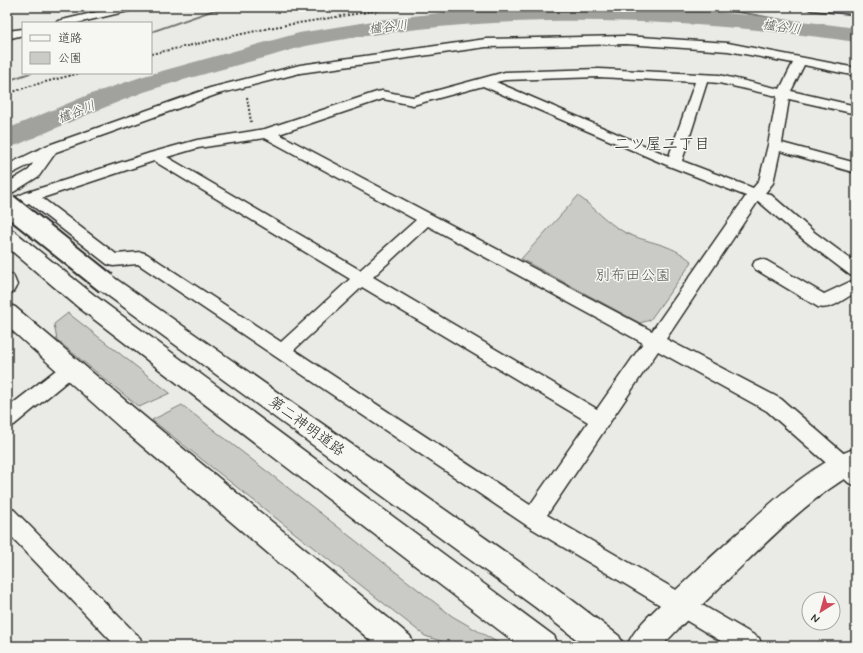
<svg xmlns="http://www.w3.org/2000/svg" width="863" height="653" viewBox="0 0 863 653" font-family="Mynerve,'Klee One',sans-serif">
	<rect width="100%" height="100%" fill="#eaeae6"/>
	<filter id="ink" filterUnits="userSpaceOnUse"><feTurbulence type="fractalNoise" baseFrequency=".025" numOctaves="2"/><feDisplacementMap in="SourceGraphic" scale="8" xChannelSelector="R" yChannelSelector="G"/><feConvolveMatrix kernelMatrix="1 2 1 2 8 2 1 2 1" color-interpolation-filters="sRGB"/></filter>
	<g filter="url(#ink)">
		<path fill="#cacac7" stroke="#7a7a79" d="M578,196C594,207 607,223 624,232C648,244 670,242 692,262L650,320L640,323L521,259Z
			M68,313L170,393L139,407L57,340L54,324Z
			M182,405L452,616L502,645L456,646L425,636L152,420Z"/>
		<g fill="none" stroke-linecap="round" stroke-linejoin="round">
			<path fill="#727270" fill-rule="evenodd" d="M220,7H226L151,33V31Z
				M710,7H718L787,20L812,28L810,29L786,22L712,8Z
				M27,73H33L7,82V80Z"/>
			<path fill="#a1a19e" fill-rule="evenodd" d="M550,7C585,7 619,6 654,8C721,11 789,19 856,28V42C674,16 488,10 306,46C289,50 273,56 256,60C219,70 181,80 144,92C101,108 59,127 17,145L7,148V129L88,95L144,76L299,33L379,20L447,12Z"/>
			<defs>
				<path id="street" d="M118,7H139L137,9L77,23H56L58,21Z
					M805,7L856,8V14L811,10Z
					M23,29V35L7,39V31Z
					M626,36L728,43L856,68V76L804,65L791,91L856,106V114L789,99L782,143L856,163V173L780,151L773,183L765,193L770,194L814,232L856,263V277L850,275L804,240L758,201L666,339L781,399L856,464V486L849,483L767,411L658,351L547,515L759,638L762,646H729L526,525L138,264L113,266L107,264L29,203L7,212V201L25,193L150,153L197,140L265,129L377,92L382,91L413,97L505,72L599,69L719,75L780,89L793,63L728,51L626,44L486,47L300,73L218,94L56,152L39,176L12,193L7,195V183L29,170L33,163L7,176V165L46,146L210,88L300,65L486,39ZM599,77L695,82L669,156L496,82L505,80ZM707,82L719,83L777,96L768,145L759,181L753,188L682,161ZM483,86L669,166L746,196L652,331L279,134L383,99L413,105ZM265,138L416,220L360,270L167,157L198,148ZM154,161L350,279L281,342L147,254L141,252L116,254L42,198ZM428,226L643,343L597,409L373,277ZM362,287L588,422L530,505L294,350Z
					M761,259L767,261L824,294L856,279V292C845,298 831,311 818,307L755,269L753,265L755,261Z
					M7,273L13,275L17,285L13,292L7,294Z
					M71,361L77,363L80,368L77,373L14,425L7,427V408L65,363Z
					M7,507L14,510L140,638L143,646H116L7,532Z"/>
				<path id="secondary" d="M7,304L15,307L140,413L410,636L415,646H377L122,429L7,326Z
					M856,448V472C815,495 781,528 748,560C719,588 690,616 662,646H627C636,624 660,606 677,589C700,567 723,546 747,525C779,495 815,463 856,448Z"/>
				<path id="highway" d="M7,229L14,231L94,295L554,636L559,646H520L78,307L7,247Z
					M106,275L113,277L555,587L619,636L624,646H585L535,607L99,289L96,283L99,277Z"/>
			</defs>
			<use href="#street" stroke="#2b2b2b" stroke-width="3"/>
			<use href="#secondary" stroke="#2b2b2b" stroke-width="3"/>
			<use href="#highway" stroke="#2b2b2b" stroke-width="3"/>
			<path stroke="#2b2b2b" stroke-width="2" stroke-dasharray="2 2" stroke-linecap="butt" d="M151,54L274,27L398,7
				M7,94L30,86L80,73
				M247,97L251,122"/>
			<use href="#street" fill="#f6f6f2" fill-rule="evenodd"/>
			<use href="#secondary" fill="#f6f6f2" fill-rule="evenodd"/>
			<use href="#highway" fill="#f6f6f2" fill-rule="evenodd"/>
			<defs>
				<path id="highway-bridge" d="M7,204L106,283"/>
			</defs>
			<use href="#highway-bridge" stroke="#2b2b2b" stroke-width="24" stroke-linecap="butt"/>
			<use href="#highway-bridge" stroke="#f6f6f2" stroke-width="20"/>
		</g>
	</g>
	<g text-anchor="middle" stroke-width="3" stroke-linejoin="round" paint-order="stroke">
		<g font-size="13" font-style="italic" fill="#545453" stroke="#f6f6f2">
			<text transform="translate(388 26) rotate(-7)" y="5">櫨谷川</text>
			<text transform="translate(782 26) rotate(7)" y="5">櫨谷川</text>
			<text transform="translate(76 111) rotate(-22)" y="5">櫨谷川</text>
		</g>
		<g font-size="15" fill="#535352" stroke="#f6f6f2">
			<text x="633" y="280">別布田公園</text>
		</g>
		<g font-size="15" fill="#2b2b2b" stroke="#f6f6f2">
			<text transform="translate(307 426) rotate(36)" y="5">第二神明道路</text>
		</g>
		<g font-size="16" fill="#2b2b2b" stroke="#f6f6f2">
			<text x="662" y="149">二ツ屋二丁目</text>
		</g>
	</g>
	<rect width="863" height="653" fill="none" stroke="#f6f6f2" stroke-width="24"/>
	<rect x="12" y="12" width="839" height="629" fill="none" stroke="#2b2b2b" stroke-width="1.5" filter="url(#ink)"/>
	<rect x="22" y="22" width="130" height="52" fill="#f6f6f2" stroke="#a5a5a2"/>
	<rect x="30" y="35" width="20" height="6" fill="#f6f6f2" stroke="#a5a5a2"/>
	<text x="58" y="42" font-size="12" fill="#2b2b2b">道路</text>
	<rect x="30" y="52" width="20" height="12" fill="#cacac7" stroke="#a5a5a2"/>
	<text x="58" y="62" font-size="12" fill="#2b2b2b">公園</text>
	<g transform="translate(821 611) rotate(217)"><circle r="19" fill="#f6f6f2" stroke="#a5a5a2"/>
	<path d="M0-3L7 15L0 10L-7 15Z" fill="#d1495b"/>
	<text y="-6" font-size="11" font-weight="bold" text-anchor="middle" fill="#2b2b2b">N</text>
	</g>
</svg>
